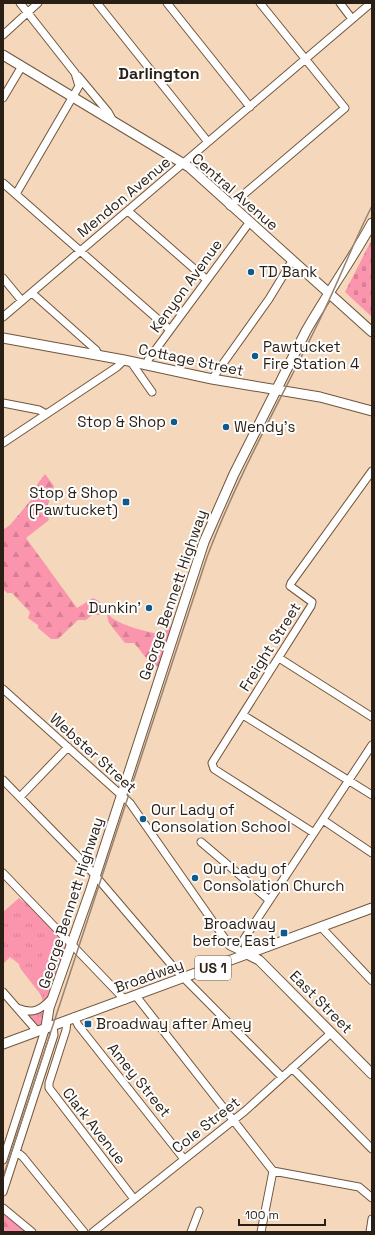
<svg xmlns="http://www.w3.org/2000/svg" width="375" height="1235" viewBox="0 0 375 1235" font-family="'Space Grotesk',sans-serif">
	<defs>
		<pattern id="grass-tufts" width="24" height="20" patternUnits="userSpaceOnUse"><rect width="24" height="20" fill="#fb94ad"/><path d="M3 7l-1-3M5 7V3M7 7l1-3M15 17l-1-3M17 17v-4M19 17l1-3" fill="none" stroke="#d77f94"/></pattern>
		<pattern id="forest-firs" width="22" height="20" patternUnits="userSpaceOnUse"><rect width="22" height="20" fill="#fb94ad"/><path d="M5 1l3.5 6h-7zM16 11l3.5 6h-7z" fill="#d77f94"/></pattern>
		<pattern id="cemetery-stones" width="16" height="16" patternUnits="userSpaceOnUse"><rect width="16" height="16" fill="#fb94ad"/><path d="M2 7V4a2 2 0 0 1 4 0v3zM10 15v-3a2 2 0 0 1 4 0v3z" fill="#d77f94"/></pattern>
	</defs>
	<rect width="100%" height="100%" fill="#f5d7bb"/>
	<path fill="url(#grass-tufts)" d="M29,897L70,938L41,1028L22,1011L44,1005L41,995L20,968L19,964L10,957L3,964V912L19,898L24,902Z"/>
	<path fill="url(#forest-firs)" d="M45,474L54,486L46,510L49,520L26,538L77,608L93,598C104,603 102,607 109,615C119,626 149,632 163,635L168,626L177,627L161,668C147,663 144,654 134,643H125L109,623L107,615H92L86,620H78L58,639H51L38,628V625L28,618L30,612L12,593H7L3,589V530L10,525L31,500L32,491Z
		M3,1206L37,1232H3Z"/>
	<path fill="url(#cemetery-stones)" d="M372,239V317L345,292Z"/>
	<path fill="#fb94ad" d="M49,937L63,941L48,985L34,980Z"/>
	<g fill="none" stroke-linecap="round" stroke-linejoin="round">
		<defs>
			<path id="minor" d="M97,3L208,142
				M167,3L250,107
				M340,3L352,19
				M3,35L38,3
				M78,76L108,112L113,121
				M3,98L22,66
				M3,183L170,330
				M16,194L79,86L75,73L20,3
				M230,206L345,108L260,3
				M128,211L207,280
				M3,278L22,301
				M32,293L96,350L99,356
				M3,317L371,3
				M131,362L152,392
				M147,365L148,360L249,223
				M212,379L269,299L292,261
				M3,403L39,410L46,414
				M3,443L117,367L124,360
				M279,658L372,717
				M3,689L130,803L230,946L247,954
				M243,715L372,795
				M3,780L87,866L175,969L282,1077
				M20,797L68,747
				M323,820L372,853
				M314,833L214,769L212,763L311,606L312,602L290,586L291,583L372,471
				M201,842L269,900
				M3,873L125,1000
				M321,927L372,981
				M247,954L244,939L372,745
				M3,992L37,1031
				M136,996L273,1171L261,1232
				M17,1008C32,1014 40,1011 51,999
				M74,1017L78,1025L184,1159
				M67,1020L66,1030L49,1083V1088L134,1199
				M292,1068L372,1149
				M17,1152L23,1157L84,1232
				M3,1160L46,1027
				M273,1171L359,1187L372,1198
				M3,1192L54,1035L53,1025
				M3,1208L32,1232
				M93,1232L245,1111L331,1033
				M191,1232L199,1211
				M370,1232L372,1219"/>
			<path id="major" d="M3,55L189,167L372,332
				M3,338L124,360L212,379L320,397L372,411
				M247,954L259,960L372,1074
				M46,1027L49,1008L91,889L204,542L234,474L306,331C327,294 352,260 372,223
				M3,1044L372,908"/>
		</defs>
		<use href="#minor" stroke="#70563e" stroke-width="9"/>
		<use href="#major" stroke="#70563e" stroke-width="11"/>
		<use href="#minor" stroke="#fff" stroke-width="7"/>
		<use href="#major" stroke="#fff" stroke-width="9"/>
		<path stroke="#98836f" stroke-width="1.5" d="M3,1177L207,557C239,472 284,394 323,313C340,278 354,241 372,206"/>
	</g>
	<g fill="#0d5b8e" stroke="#fefefe" stroke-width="1.5">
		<circle cx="251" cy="272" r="4"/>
		<circle cx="255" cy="356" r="4"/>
		<circle cx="174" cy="422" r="4"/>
		<circle cx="226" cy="427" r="4"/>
		<rect x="122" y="498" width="8" height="8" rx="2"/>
		<circle cx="149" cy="608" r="4"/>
		<circle cx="143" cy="819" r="4"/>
		<circle cx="195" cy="878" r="4"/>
		<rect x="280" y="929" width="8" height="8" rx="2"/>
		<rect x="84" y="1020" width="8" height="8" rx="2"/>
	</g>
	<g text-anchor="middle" stroke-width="4" stroke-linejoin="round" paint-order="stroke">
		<rect fill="#fefefe" stroke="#6a625b" stroke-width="1" x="195" y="956" width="36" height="24" rx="3"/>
		<g font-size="14" font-weight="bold" fill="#2a1f15">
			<text x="213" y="973">US 1</text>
		</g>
		<g font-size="15" fill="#2a1f15" stroke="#fefefe">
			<text transform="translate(235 192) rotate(41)" y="5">Central Avenue</text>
			<text transform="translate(124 197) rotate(-40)" y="5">Mendon Avenue</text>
			<text transform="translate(186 286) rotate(-54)" y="5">Kenyon Avenue</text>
			<text transform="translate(191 360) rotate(12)" y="5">Cottage Street</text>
			<text transform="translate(173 595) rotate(-71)" y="5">George Bennett Highway</text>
			<text transform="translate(270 647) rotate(-58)" y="5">Freight Street</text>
			<text transform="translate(93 753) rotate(42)" y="5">Webster Street</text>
			<text transform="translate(71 903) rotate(-72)" y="5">George Bennett Highway</text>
			<text transform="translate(149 976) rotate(-20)" y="5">Broadway</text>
			<text transform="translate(321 1002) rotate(45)" y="5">East Street</text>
			<text transform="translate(139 1080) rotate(51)" y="5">Amey Street</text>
			<text transform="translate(206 1125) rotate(-38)" y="5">Cole Street</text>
			<text transform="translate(94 1126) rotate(52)" y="5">Clark Avenue</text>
		</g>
		<g font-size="15" fill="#2a1f15" stroke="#fefefe" text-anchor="start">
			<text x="259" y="277">TD Bank</text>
			<text x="263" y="352">Pawtucket<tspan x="263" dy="17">Fire Station 4</tspan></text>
			<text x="166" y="427" text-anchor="end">Stop &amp; Shop</text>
			<text x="234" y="432">Wendy's</text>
			<text x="118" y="498" text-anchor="end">Stop &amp; Shop<tspan x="118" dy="17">(Pawtucket)</tspan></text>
			<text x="141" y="613" text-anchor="end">Dunkin'</text>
			<text x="151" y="815">Our Lady of<tspan x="151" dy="17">Consolation School</tspan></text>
			<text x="203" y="874">Our Lady of<tspan x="203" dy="17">Consolation Church</tspan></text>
			<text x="276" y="929" text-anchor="end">Broadway<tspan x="276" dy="17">before East</tspan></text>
			<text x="96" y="1029">Broadway after Amey</text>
		</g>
		<g font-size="16" font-weight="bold" fill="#2a1f15" stroke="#fefefe">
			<text x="159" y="79">Darlington</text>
		</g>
	</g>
	<rect width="375" height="1235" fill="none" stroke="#2a1f15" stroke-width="8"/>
	<path d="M239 1219v6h86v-6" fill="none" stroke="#2a1f15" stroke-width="2"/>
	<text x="245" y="1219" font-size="12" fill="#2a1f15" stroke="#fefefe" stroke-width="3" paint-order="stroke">100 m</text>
</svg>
